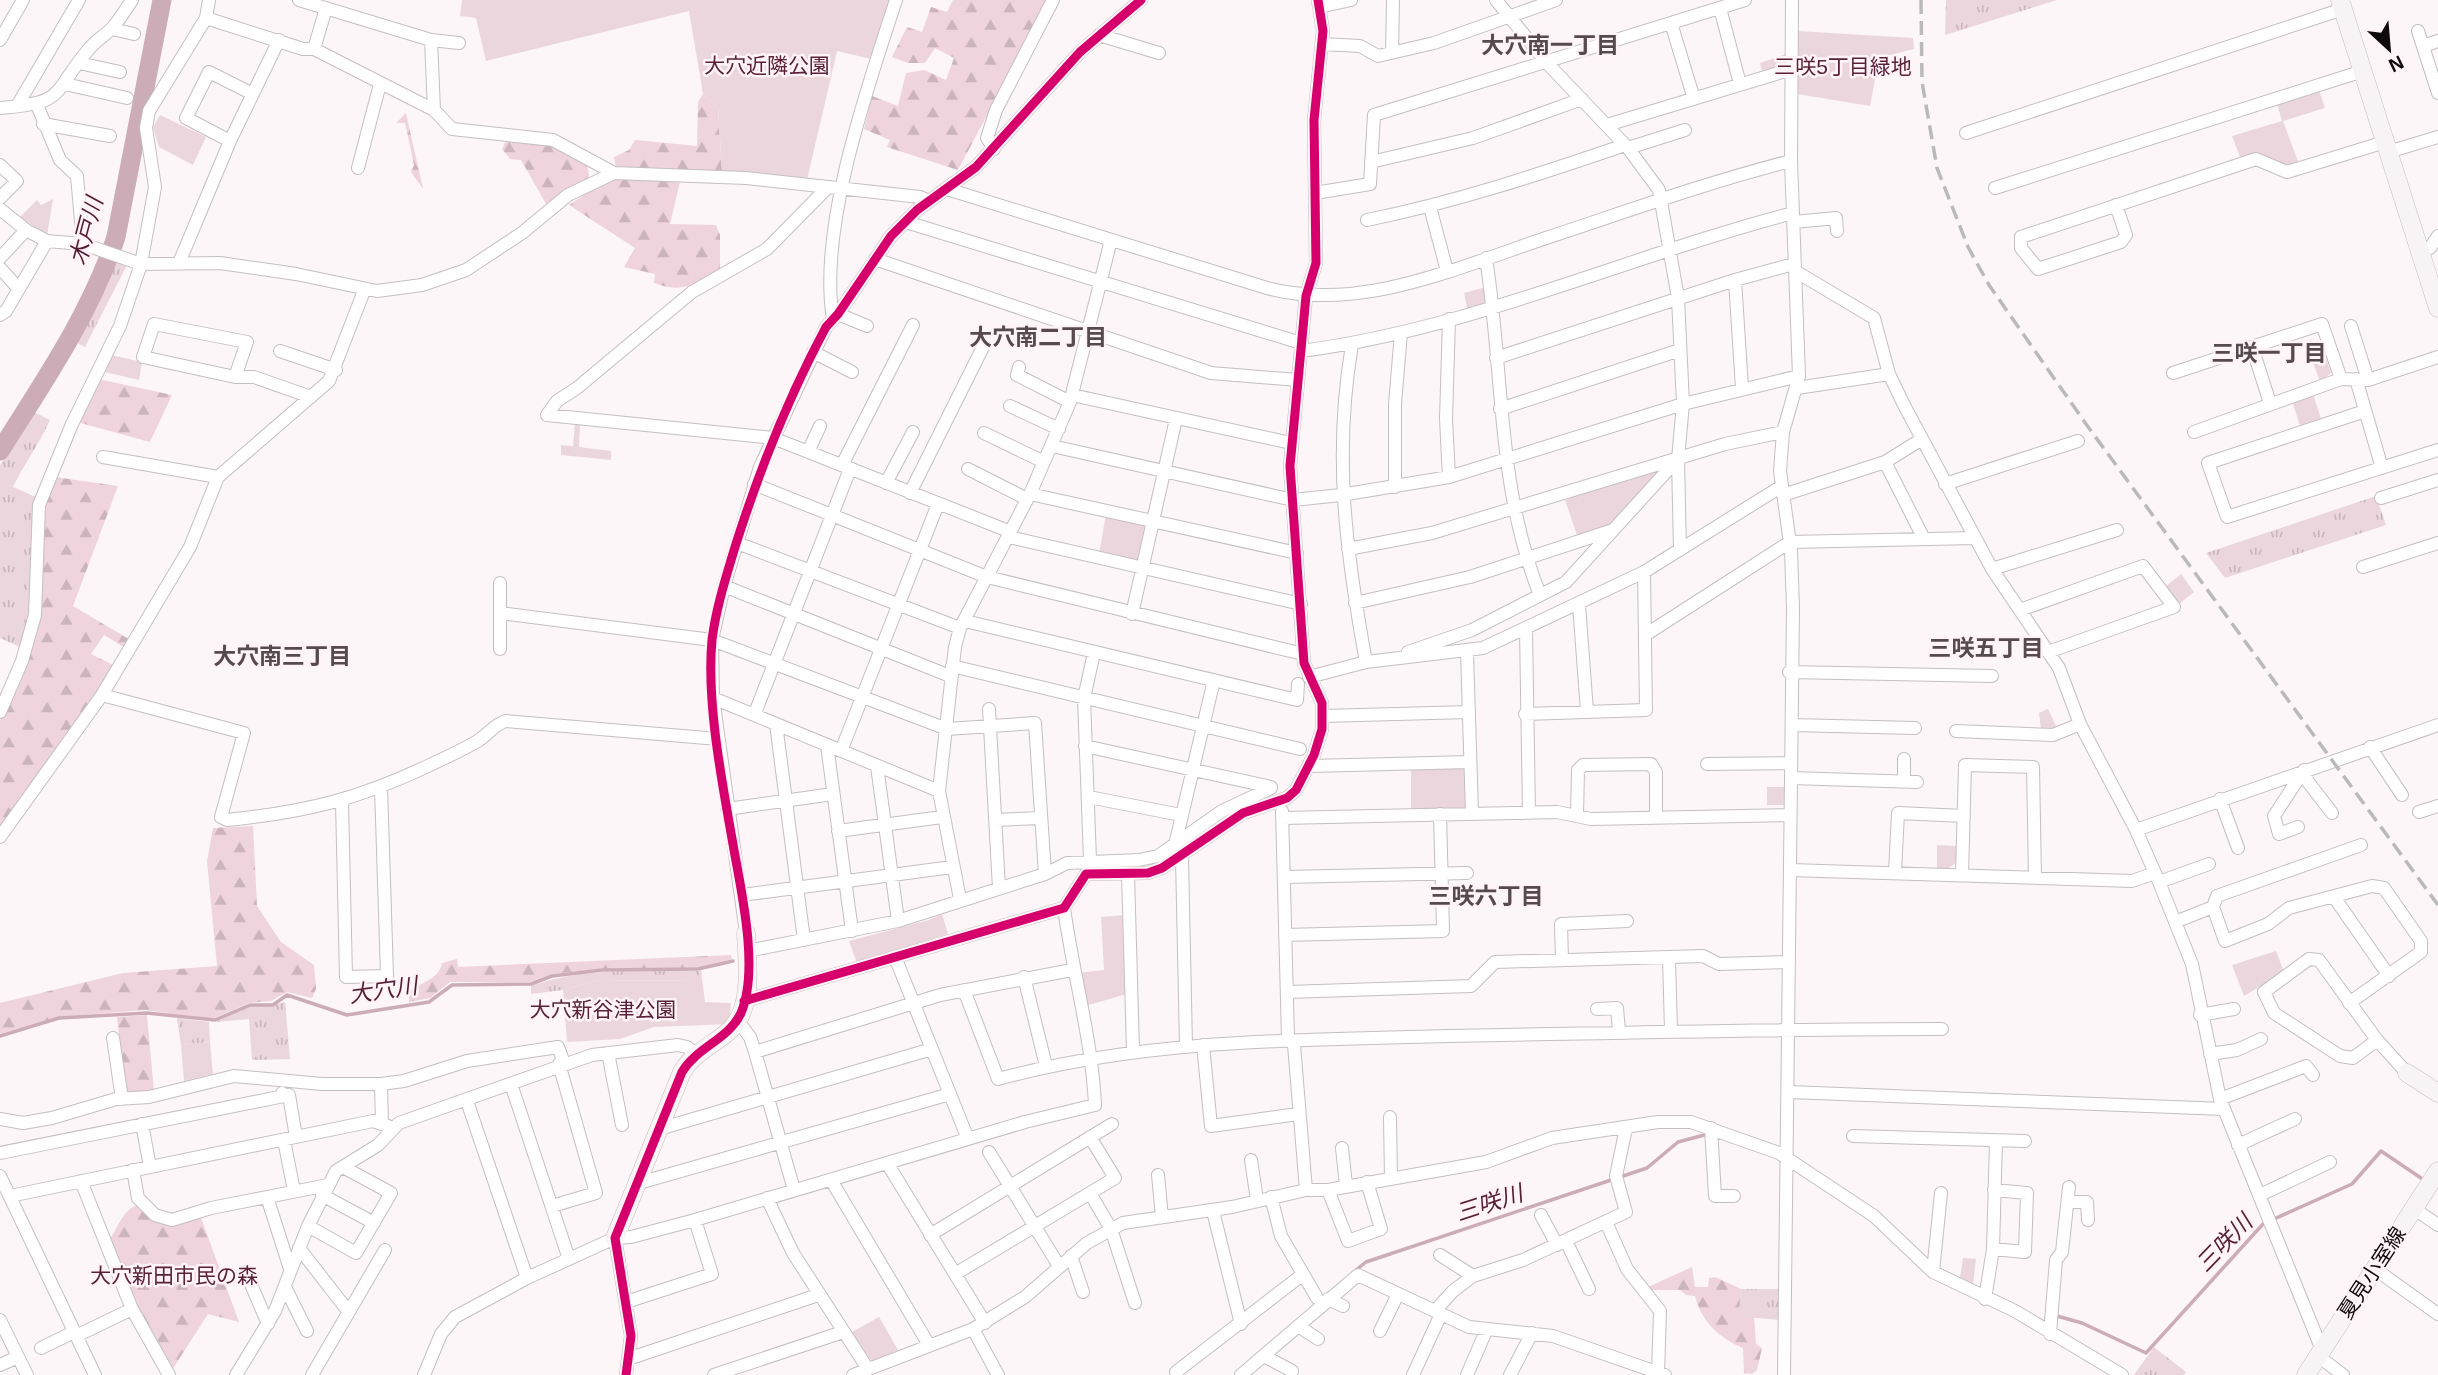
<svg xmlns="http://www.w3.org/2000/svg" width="2438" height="1375" viewBox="0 0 2438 1375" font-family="Arial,'Noto Sans JP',sans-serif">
	<defs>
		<pattern id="grass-tufts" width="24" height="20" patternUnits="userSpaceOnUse" patternTransform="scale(1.75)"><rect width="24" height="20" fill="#ecd6de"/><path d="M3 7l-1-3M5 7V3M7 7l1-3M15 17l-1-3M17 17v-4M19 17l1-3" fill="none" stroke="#c9b6bd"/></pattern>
		<pattern id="forest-firs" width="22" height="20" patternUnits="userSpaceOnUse" patternTransform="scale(1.75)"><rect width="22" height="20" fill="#efd3dd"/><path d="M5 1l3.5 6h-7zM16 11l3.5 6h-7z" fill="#ccb4bc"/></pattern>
	</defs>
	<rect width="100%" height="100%" fill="#fcf6f8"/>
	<path fill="url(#grass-tufts)" d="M1946,0H2057L1945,35Z
		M113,261L127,265L85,347L72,340Z
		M34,412L50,420C39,445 25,462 13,487L36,497L32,616L22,648L0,638V465Z
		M2376,496L2386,525L2225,578L2206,553Z
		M701,971L705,1002H701L699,981L598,980L563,990L531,994V986C584,966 645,972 701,971Z
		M285,1002L290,1059L252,1060L249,1019L215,1022L250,1006H272Z
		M177,1018L209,1022L210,1042L181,1045Z
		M1741,1289H1781V1320L1744,1317L1738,1313Z
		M2154,1347L2186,1372L2184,1375H2134Z"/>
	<path fill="url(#forest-firs)" d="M953,0H1048L958,170L887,147L890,140L864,129L872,96L898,106L906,73L924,70L946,80L954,58L935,48L925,63H908L892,57L907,27L922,32L931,7L947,12Z
		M703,94L718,108L722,171L617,173L614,157L629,150L635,140L697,146L698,102Z
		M406,113L423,189L411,172L414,165L405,123H396Z
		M508,136L553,142L587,164L590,182L550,211L521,160L510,159L502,149Z
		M608,179L680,182L670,224L716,225L720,235V270C696,284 682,294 654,283L655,274L624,267L635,248L569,205Z
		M98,379L172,395L150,442L77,422Z
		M55,477L118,486L73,606L132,641L127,649L104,635L91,654L117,667L0,829V721L25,662L44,508Z
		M253,826L257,906L281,942L314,965L316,989L312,998L287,992L271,1001L249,1003L212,1019L145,1010L58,1017L0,1034V1003L123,973L217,966L207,861L213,828Z
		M731,955L732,959L697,968L600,969L552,974L530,982H450L430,998L409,1002V991C421,982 439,980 442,963L457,959L458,967Z
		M147,1015L154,1092L126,1095L117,1017Z
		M138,1205L153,1217L200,1215L239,1322L208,1314L172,1370L140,1312L110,1239C118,1227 124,1208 138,1205Z
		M1692,1267L1695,1287H1708L1709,1278L1715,1277L1741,1289L1739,1313L1744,1317L1754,1316L1756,1344L1762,1348L1757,1370L1752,1374L1744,1373L1743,1348C1719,1338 1701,1321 1695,1296L1686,1295L1680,1290H1649L1648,1287Z"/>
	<path fill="#ecd6de" d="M462,0H891L871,59L837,51L807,180L722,171L718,108L703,94L689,11L486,61L476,18L460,16Z
		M1798,31L1913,38L1914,49L1879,58L1870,106L1797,94Z
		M1786,54L1787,63L1763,75L1760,63Z
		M2319,90L2325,108L2283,121L2299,164L2288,168L2255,154L2240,157L2232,136L2282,121L2277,103Z
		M160,115L206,137L193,165L159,147L153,127Z
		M53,199L47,235L20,217L37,200L41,205Z
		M1486,287L1489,303L1468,312L1464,293Z
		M111,355L142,362L139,380L105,372Z
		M2325,355L2331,373L2320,382L2312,359Z
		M2313,394L2322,422L2301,429L2292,401Z
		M575,423L580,424L579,447L611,451V460L561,455V445L573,446Z
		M1655,469L1657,475L1613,527L1578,538L1565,500Z
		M1106,514L1146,524L1138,563L1099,554Z
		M2181,574L2194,592L2179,604L2166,586Z
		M2048,709L2057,728L2041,729L2039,713Z
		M1464,765L1467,768L1468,805L1465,808L1411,809V766Z
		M1767,787H1787V805H1767Z
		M1937,845L1957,846V862L1947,869L1937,868Z
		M942,914L948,934L857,963L849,941L929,920Z
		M1126,915L1127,994L1085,1006L1077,973L1104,970L1101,917Z
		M2276,951L2284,972L2244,996L2232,965Z
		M598,980L700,981L702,1002L731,1003L729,1024L654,1027L620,1039L567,1042L563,990Z
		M210,1042L213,1074L184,1081L181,1045Z
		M1963,1258L1976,1259L1973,1285L1960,1278Z
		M879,1317L898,1350L874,1361L870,1359L852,1332Z"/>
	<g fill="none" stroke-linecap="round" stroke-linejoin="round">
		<path stroke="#ccacb7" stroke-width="3.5" d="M0,1036L59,1018L147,1013L215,1020L250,1005H273L287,995L347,1015L429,1002L452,985L531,984L552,976L602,970L698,969L733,961
			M1356,1270L1366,1262L1647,1168L1678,1142L1708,1134
			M2057,1316L2082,1323L2146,1353L2263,1224L2352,1184L2381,1151L2421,1178"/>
		<path stroke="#ccacb7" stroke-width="19" d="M0,451C43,383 90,315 116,237L162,0"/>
		<defs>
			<path id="street" d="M299,0L431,40L459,43
				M1496,0L1546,62L1628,148L1659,190L1678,298L1683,404L1678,459L1680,550
				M1319,7L1351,0
				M1720,8L1740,84
				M206,18L303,49H314L434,110L452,129L553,140L614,173
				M1671,23L1694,99
				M112,29L134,34
				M2418,31L2438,93
				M1099,35L1159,53
				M0,40L23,0
				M431,40L434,110
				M1322,44L1360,46L1378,56L1434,43L1556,0
				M2423,46L2438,41
				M314,49L326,8
				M1392,53L1393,0
				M79,63L120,72
				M65,84L127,98
				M37,105L60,160L77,176L83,244
				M17,106L79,0
				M0,108C68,103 51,93 89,49C96,40 106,35 113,27C120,19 126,9 132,0
				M43,124L110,136
				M1607,125L1792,69
				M1966,133L2343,9
				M230,141L186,118L209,72L253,94
				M1628,148L1685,130
				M994,149L987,138L996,110L1053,0
				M2388,152L2438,137
				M1371,162L1473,138L1582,99
				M0,165L17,181L0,198
				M358,168L380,84
				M828,187L767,249L692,292L577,388L557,401L547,415L773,438L1011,532
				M1995,188L2363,71
				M947,189L1267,288C1359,313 1459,267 1546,238C1628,211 1708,182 1791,161
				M1315,193L1370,184L1374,115L1745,0
				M2116,205L2126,235L2121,242L2038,269L2021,248V237L2256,159L2287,172L2385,142
				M1430,207L1447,271
				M0,209L26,230L47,241L83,244L141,264L220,263L296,274L377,291L422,285L466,270L522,233L568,195L614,173L746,178L920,197L929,201
				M1367,220C1456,202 1540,174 1625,145
				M906,222L1301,343
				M1794,222L1836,218L1837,231
				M2420,253L2430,248L2438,236
				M0,258L26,230
				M1486,258C1504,373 1496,484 1540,595
				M875,259L1211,373L1298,380
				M179,263L230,141L279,40
				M0,268L19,289
				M1795,271L1874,318L1889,374L1905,407L1992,569L2059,668L2080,724L2136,830L2159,882L2192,964L2220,1099L2322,1350
				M1735,280L1742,388
				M838,314L867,326
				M0,315L6,311L47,241
				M833,319C818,228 867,89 896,0
				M2351,326L2368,380
				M1352,345C1333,455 1346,553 1366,662
				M2252,347L2270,403
				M280,351L336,370
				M1301,351C1471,329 1628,256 1793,213
				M813,352L852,372
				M1496,358L1735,280L1794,264
				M1019,367L1017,375L1070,402
				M2173,373L2322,324L2341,379L2368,380L2438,357
				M235,377L247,342L154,324L143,357L235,377H254L311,397
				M2356,379L2382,468
				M1797,388L1889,374
				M1072,395L1291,443
				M1010,406L1059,429
				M1500,409L1680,350
				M2365,411L2208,463L2227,517L2438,450
				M2194,432L2341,379
				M984,433L1044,462
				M1052,446L1293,500L1341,495L1449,477L1683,404L1799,376
				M808,452L820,426
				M103,457L218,477
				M1885,462L1924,539
				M842,465L913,325
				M968,469L1027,499
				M1449,477L1446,419L1449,319
				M886,483L913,432
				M754,484L987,577L1303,654
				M1945,484L2078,441
				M1395,487V404L1401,333
				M910,493L983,347
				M1030,494L1297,553
				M1783,495L1885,462L1922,439
				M2381,498L2438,480
				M1009,537L1301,604
				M737,543L960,628
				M1348,549L1432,533L1725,444L1783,432
				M2363,567L2438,543
				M1992,569L2117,530
				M724,586L950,676
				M1355,603L1470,577L1613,530
				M1579,605L1587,711
				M2020,610L2143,566L2174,607L2048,652
				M500,613L712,640L947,729L1035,723L1045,874
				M1132,614L1176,419
				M965,621L1297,700L1298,684
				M1526,629L1529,813
				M1645,635L1790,542L1975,538
				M500,649V583
				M1408,652L1472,630L1566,582L1677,460
				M1467,652L1472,813
				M952,666L1300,749
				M1789,672L1992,676
				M1309,677L1366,662L1483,648L1644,572L1782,486
				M102,695L190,547L218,477L329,381L364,291
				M713,698L939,791
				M989,709L999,888
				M0,712L22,661L35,615L39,505L72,424L120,326L141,264L155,187L146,128L149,111L206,18L209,0
				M755,713L850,469
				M1525,714L1646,710L1644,572
				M1323,716L1469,712
				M776,724L804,940
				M1792,725L1915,728
				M1956,731L2053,735L2080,724
				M827,745L852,931
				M1085,746L1271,787
				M2370,747L2402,795
				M841,751L938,504
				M1904,759V782
				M1707,764L1791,763
				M877,766L898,921
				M1310,766L1470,762
				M2302,774L2332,813
				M1791,778L1917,782
				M1089,797L1181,815
				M2220,799L2238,848
				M342,802L346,977L387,976L381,787
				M727,809L833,794
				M1282,811L1288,1038L1294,1045L1306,1190
				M2419,812L2438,806
				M1577,816L1578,770L1583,765L1651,764L1656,772V818
				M1282,818L1557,812L1591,819L1790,815
				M996,820L1041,818
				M2298,827L2279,834L2274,816L2304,770
				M2136,830L2438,725
				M838,831L942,817
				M0,837L102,695L244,733L221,817L227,820C307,812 359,799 432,764C447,757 462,750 476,742C487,736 494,724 506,721L718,739
				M1175,845L1214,680
				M1182,857L1186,1046
				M1090,860L1084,698L1094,653
				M1790,870L2132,881L2155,873
				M1895,872L1898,813L1964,816
				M1128,874L1133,1051
				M1962,875L1965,765L2033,767L2035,877
				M1284,877L1467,873
				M2159,882L2209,864
				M742,895L952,867
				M2334,897L2389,976
				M960,899L939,791L955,647L960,628L1030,494L1070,402L1111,240
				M2175,922L2213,907
				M746,933L713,698L712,640L724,586L760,467L826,327L838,314L891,236L917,210L976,167L1080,52L1141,0
				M1285,935L1443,931L1440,814
				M747,951L898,921L1045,874L1067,863L1139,860L1158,856L1222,811L1271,788
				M895,957L968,1139
				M1669,957L1671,1031
				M1562,960L1561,924L1627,921
				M1024,977L1046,1066
				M964,990L998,1079C1146,1039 1297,1040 1449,1036C1614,1033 1777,1029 1942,1029
				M1287,992L1471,986L1495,962L1703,956L1719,964L1789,962
				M744,1001L1064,908L1086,874L1148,873L1162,868L1243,813L1287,798L1296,790L1314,755L1322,729V703L1304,663L1290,466L1306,296L1316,263L1314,120L1323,31L1318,0
				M2349,1003L2421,952V941L2384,888L2372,886L2289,908L2268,924L2225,941L2213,907L2217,896L2361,845
				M1597,1009L1617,1008L1619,1031
				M2200,1015L2234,1009
				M737,1020L750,1037L755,1052L940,995L1072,970
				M113,1038L122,1099
				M2377,1040L2353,1058L2340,1056L2274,1013L2264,992L2309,959L2319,960L2377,1040L2407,1073
				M1203,1045L1211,1126L1298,1114
				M755,1052L794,1190
				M608,1053L622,1125
				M2210,1054L2237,1050L2261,1039
				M381,1084L404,1081L467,1061L558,1047L564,1063
				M511,1084L569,1259
				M1789,1092L2224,1109
				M282,1093L284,1096L289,1095L296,1137
				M2220,1099L2306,1066L2313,1075
				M467,1101L527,1278
				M1390,1117L1391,1178
				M0,1119L23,1123L52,1118L116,1099L149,1097L234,1076L322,1084H381L382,1124
				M142,1124L150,1167
				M1711,1128L1715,1196H1734
				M659,1129L932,1049
				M1853,1136L2025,1141
				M284,1140L294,1191
				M2238,1145L2295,1119
				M1342,1148L1346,1185
				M989,1152L1059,1266
				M0,1153L284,1096
				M1251,1160L1257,1200
				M887,1163L985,1323
				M133,1170L138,1198L155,1215L172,1220L211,1208L328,1185
				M1158,1175L1162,1217
				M0,1176L95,1375
				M831,1180L929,1345
				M81,1181L132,1309L169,1375
				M639,1183L950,1094
				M1328,1190L1348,1241L1381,1229L1367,1182
				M1090,1193L1111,1229L1135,1303
				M322,1195L374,1223
				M2260,1195L2330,1162
				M10,1196L373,1121L388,1126
				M267,1197L290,1269
				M1271,1197L1281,1236L1317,1298
				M767,1198L793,1253L868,1369
				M2069,1202H2087L2088,1220
				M552,1206L596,1193L559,1064
				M2413,1208L2438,1225
				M1213,1211L1241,1324
				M1541,1215L1557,1245
				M1606,1222L1627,1269L1660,1311L1658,1373
				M308,1226L356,1253L391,1193L343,1167
				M930,1235L1112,1124
				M615,1238L631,1336L626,1375
				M1566,1241L1589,1289
				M299,1248L348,1311
				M1993,1249L2025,1252L2027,1193L1994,1190
				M1440,1255L1473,1276
				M1071,1256L1083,1292
				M2375,1269L2438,1314
				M1933,1272L1941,1193
				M955,1274L1115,1178L1090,1137
				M247,1275L268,1324
				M285,1287L307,1331
				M1328,1299L1343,1306
				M1985,1299L1993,1249L1996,1141
				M626,1302L712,1274L695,1220
				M1435,1311L1453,1291L1473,1276L1523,1260L1626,1212L1616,1176L1626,1128
				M0,1320L27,1375
				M1298,1326L1318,1339
				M973,1329L998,1375
				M1380,1331L1398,1294
				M2050,1334L2056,1260L2062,1252L2069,1187
				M76,1336L132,1309
				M41,1348L74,1332
				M1264,1356L1292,1371
				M2318,1356L2343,1375
				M628,1359L818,1295
				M0,1365L18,1357
				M1176,1372L1302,1275
				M236,1375L275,1311L308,1226L336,1171L378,1145L399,1123L592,1055L678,1045L687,1047L696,1054
				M312,1375L385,1250
				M424,1375L441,1334L455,1317L527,1278L615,1238L631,1237L695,1220L1025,1122L1095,1105C1092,1039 1073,974 1064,908
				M714,1375L843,1332
				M853,1375L973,1329L1025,1297L1087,1243L1123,1223L1232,1207L1306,1190H1328L1486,1162L1552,1138L1658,1122H1691L1779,1153L1874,1216L1933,1272L2015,1311L2122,1375
				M1241,1375L1358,1275L1469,1327L1553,1336L1665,1375
				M1413,1375L1441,1314
				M1467,1375L1486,1331
				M1510,1375L1532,1333
				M1784,1375L1793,608L1791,551L1780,471L1783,432L1799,376L1791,161L1792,0"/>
			<path id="secondary" d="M2340,0L2438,308
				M2407,1073L2438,1093
				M615,1238L682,1072C694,1051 715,1045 731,1029C754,1006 747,961 746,933
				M2306,1375L2438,1171"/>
		</defs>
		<use href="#street" stroke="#c4bfc1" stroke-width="14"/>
		<use href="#secondary" stroke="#c4bfc1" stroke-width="19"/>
		<use href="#street" stroke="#fffefe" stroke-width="12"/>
		<use href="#secondary" stroke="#f8f3f5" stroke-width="18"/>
		<path stroke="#bbbabb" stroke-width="3.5" stroke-dasharray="14 7" stroke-linecap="butt" d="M1921,0L1922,82L1937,168L1968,247L1989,285L2086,424L2438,905"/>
		<defs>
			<path id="cycleway" d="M744,1001L1064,908L1086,874L1148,873L1162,868L1243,813L1287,798L1296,790L1314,755L1322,729V703L1304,663L1290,466L1306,296L1316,263L1314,120L1323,31L1318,0
				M626,1375L631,1336L615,1238L682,1072C697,1047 729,1039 741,1013C759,971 742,894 734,850C723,787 706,703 712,640C716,608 726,577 735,547C759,471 788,398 826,327L838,314L891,236L917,210L976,167L1080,52L1141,0"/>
		</defs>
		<use href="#cycleway" stroke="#fef4f7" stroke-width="13"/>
		<use href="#cycleway" stroke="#d6006c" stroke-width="9"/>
	</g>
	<g text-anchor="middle" stroke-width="5" stroke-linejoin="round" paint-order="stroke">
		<g font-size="21" fill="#592139" stroke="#fef4f7">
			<text x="767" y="73">大穴近隣公園</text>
			<text x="1843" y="74">三咲5丁目緑地</text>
			<text x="603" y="1017">大穴新谷津公園</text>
			<text x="174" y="1283">大穴新田市民の森</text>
		</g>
		<g font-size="21" fill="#0f0a0b" stroke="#fef4f7">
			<text transform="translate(2372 1273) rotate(-57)" y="7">夏見小室線</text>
		</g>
		<g font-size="23" font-weight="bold" fill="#574a4e" stroke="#fef4f7">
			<text x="1550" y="53">大穴南一丁目</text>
			<text x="1038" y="345">大穴南二丁目</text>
			<text x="2269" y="361">三咲一丁目</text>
			<text x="1986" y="656">三咲五丁目</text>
			<text x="282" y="664">大穴南三丁目</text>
			<text x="1486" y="904">三咲六丁目</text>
		</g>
		<g font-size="23" font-style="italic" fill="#541c34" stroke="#fef4f7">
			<text transform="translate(86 231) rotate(-75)" y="8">木戸川</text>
			<text transform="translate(383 990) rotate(-8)" y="8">大穴川</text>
			<text transform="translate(1489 1203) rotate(-18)" y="8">三咲川</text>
			<text transform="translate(2224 1243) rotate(-46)" y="8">三咲川</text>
		</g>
	</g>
	<g transform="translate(2389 49) rotate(154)" stroke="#fef4f7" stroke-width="5" paint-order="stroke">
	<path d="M0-5L12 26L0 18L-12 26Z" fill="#0f0a0b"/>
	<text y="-10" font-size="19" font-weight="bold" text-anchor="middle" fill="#0f0a0b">N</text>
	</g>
</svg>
